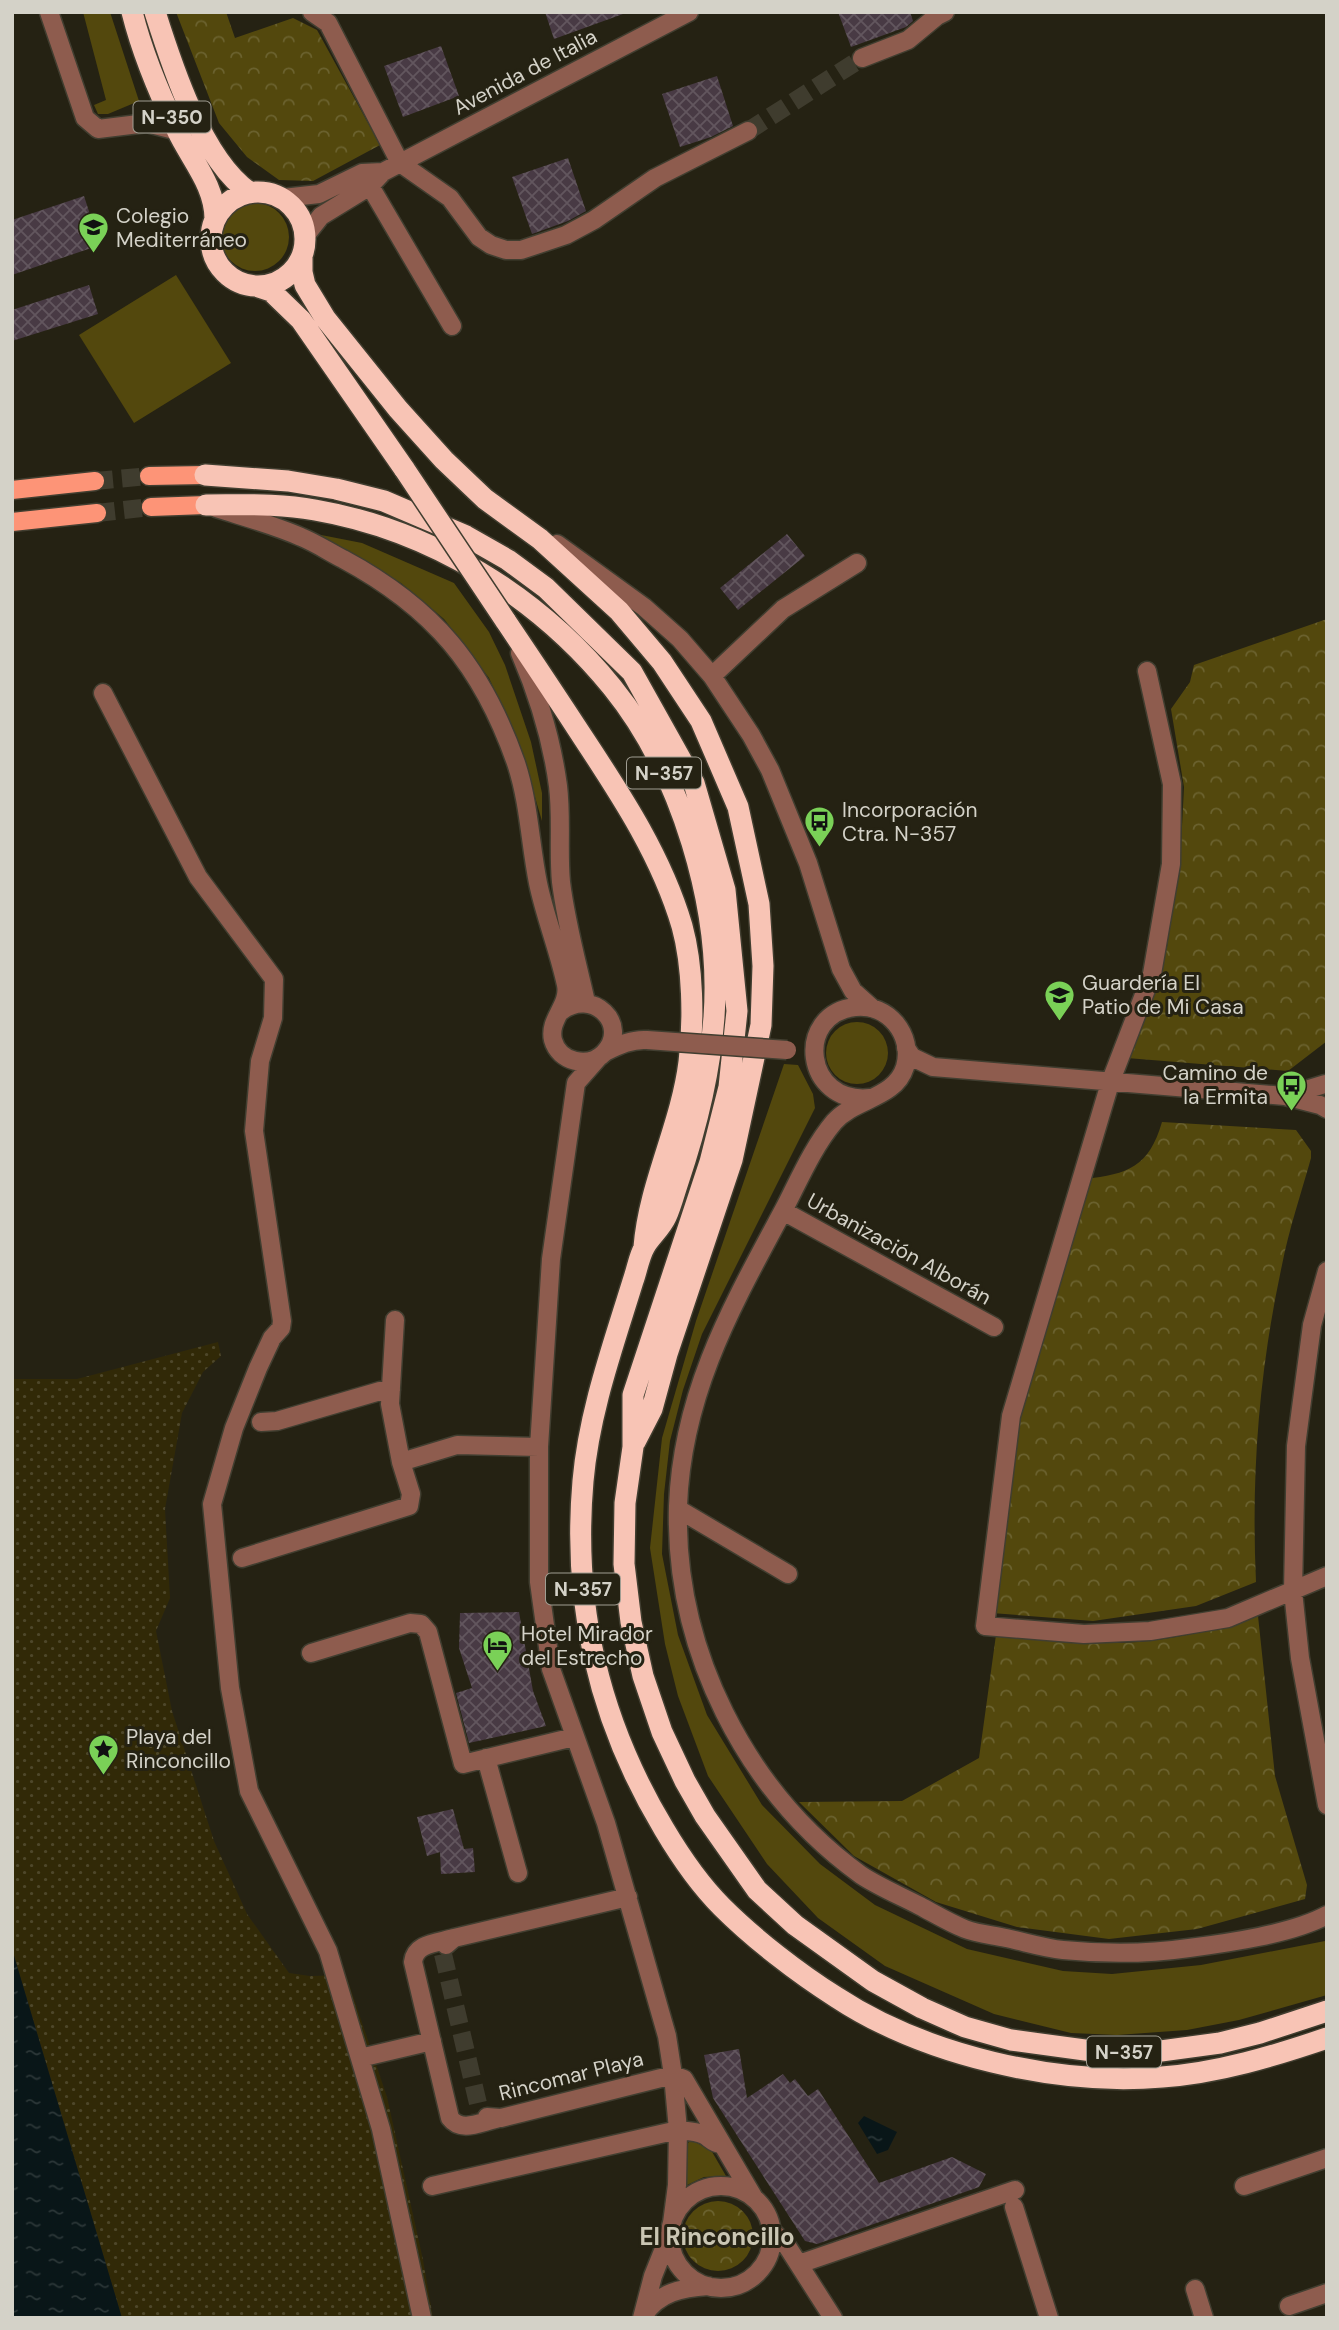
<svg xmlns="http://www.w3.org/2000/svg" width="1339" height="2330" viewBox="0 0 1339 2330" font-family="'DM Sans',sans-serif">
	<defs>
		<pattern id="forest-crowns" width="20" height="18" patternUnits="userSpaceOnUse" patternTransform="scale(1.75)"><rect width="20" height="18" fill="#53480d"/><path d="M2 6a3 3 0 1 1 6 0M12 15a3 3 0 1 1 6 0" fill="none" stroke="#6b622f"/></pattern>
		<pattern id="sand-dots" width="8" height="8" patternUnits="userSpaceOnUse" patternTransform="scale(1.75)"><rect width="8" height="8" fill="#312907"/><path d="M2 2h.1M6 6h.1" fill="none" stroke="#4e472a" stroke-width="1.8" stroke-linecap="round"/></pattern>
		<pattern id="water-ripples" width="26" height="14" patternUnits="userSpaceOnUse" patternTransform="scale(1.75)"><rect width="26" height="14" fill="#091618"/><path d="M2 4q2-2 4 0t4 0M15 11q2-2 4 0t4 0" fill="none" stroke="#2c3738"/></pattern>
		<pattern id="building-cross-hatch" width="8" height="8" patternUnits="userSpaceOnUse" patternTransform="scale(1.75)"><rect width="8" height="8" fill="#483a44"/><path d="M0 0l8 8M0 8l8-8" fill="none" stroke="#62565e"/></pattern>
	</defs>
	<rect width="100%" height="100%" fill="#252213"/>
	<path fill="#53480d" d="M83,12H110L139,101L108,114H98L94,105L106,100Z
		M221 237a34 34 0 1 1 68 0a34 34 0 1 1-68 0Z
		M176,275L231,363L134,423L79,335Z
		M311,533L362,543L454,583L489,632L505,665L531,742L542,793V821L520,746L489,678L444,619L401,583Z
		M826 1053a31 31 0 1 1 62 0a31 31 0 1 1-62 0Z
		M784,1064L798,1065L813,1094L815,1108L702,1334L683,1390L670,1441L664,1494L662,1554L678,1635L707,1715L762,1805L820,1864L875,1905L967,1949L1063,1971L1112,1974L1201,1965L1325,1941L1327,1995L1239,2020L1187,2030L1117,2035L1071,2033L994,2014L885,1966L818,1918L767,1864L708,1776L678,1696L665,1644L650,1548L662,1438L696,1321Z
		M691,2140L711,2150L726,2176L704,2177L685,2186L686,2145Z"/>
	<path fill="url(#forest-crowns)" d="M176,12H226L235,38L293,18L317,30L380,145L313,181L279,180L247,157L219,123Z
		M1327,619V1041L1288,1071L1127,1058L1153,997L1167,947L1181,846L1184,787L1171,709L1190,682L1194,665Z
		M1162,1122L1296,1130L1311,1151V1158C1301,1194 1289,1229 1282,1265C1259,1371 1251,1475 1256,1582L1196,1606L1093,1621L992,1613L1015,1422L1085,1179C1128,1174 1149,1167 1162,1122Z
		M1258,1616L1275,1776L1307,1885L1305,1899L1197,1929L1109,1939L1017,1927L936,1902L854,1856L799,1802L902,1801L979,1758L996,1635C1032,1637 1068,1642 1104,1643C1156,1644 1209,1632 1258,1616Z
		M683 2236a35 35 0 1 1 70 0a35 35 0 1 1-70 0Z"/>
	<path fill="url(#sand-dots)" d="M218,1342L221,1356L203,1372L182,1413L165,1509L170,1598L156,1631L172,1711L214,1841L247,1914L289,1973L310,1976L346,1975L387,2097L423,2260L433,2318H122L12,1949V1379H77Z"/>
	<path fill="url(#water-ripples)" d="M12,1949L122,2318H12Z
		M864,2116L897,2132L888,2150L877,2154L858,2123Z"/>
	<path fill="url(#building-cross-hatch)" d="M545,12H622L623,14L554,39Z
		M838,12H910L913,21L906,27L851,47Z
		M441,46L459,96L403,117L384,66Z
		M717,76L733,126L711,137L680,147L662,94Z
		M568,158L586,211L568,221L532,234L512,177Z
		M84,196L100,245L12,275V220Z
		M89,285L98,314L12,341V310Z
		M787,534L805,556L738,610L720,588Z
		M519,1612L533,1691L546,1726L469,1743L456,1693L472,1688L459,1648L460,1613Z
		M453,1809L464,1849L473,1848L475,1872L441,1874L440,1852L427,1856L417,1817Z
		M739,2049L747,2098L783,2074L790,2083L795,2079L808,2096L818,2089L879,2183L952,2157L986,2174L979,2187L817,2244L805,2241L713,2098L704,2055Z"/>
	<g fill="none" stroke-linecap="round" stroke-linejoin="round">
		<path stroke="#3f3c2e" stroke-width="18" stroke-dasharray="18 9" stroke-linecap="butt" d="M748,131L862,58
			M443,1954L480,2112"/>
		<path stroke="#3f3c2e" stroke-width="18" stroke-dasharray="18 9" stroke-linecap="butt" d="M95,481L149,476
			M97,513L151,507"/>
		<defs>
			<path id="minor" d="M49,12L85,118L98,129L147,123L178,131
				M312,12L328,23L400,163L450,198L479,237L491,245L506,250H521L566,235L594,220L655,178L748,131
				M862,58L908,40L937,16L945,12
				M370,186L452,326
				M283,198L319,194L362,173L383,172
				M306,235L321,216L370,186L383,172L689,12
				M216,508C244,517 274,525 301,537C316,543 329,552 343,559C434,608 482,666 516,763C529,802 530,843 538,883C545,917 559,951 566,985C570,1006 548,1019 553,1040C559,1062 588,1069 604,1053C631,1025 592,986 560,1012
				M557,544L644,607L680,639L712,676L751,735L770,770L808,863L841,969L853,991L872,1008
				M520,653C538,695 552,741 558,786C562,818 558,851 561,882C566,923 577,962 586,1002
				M1147,671L1172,784L1171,864L1152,974L1110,1083L1011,1416L985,1626L1084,1634L1150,1631L1228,1618L1327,1576
				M712,676L783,609L857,563
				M103,693L198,877L274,979L273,1018L260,1061L254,1131L282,1321L281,1328L272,1338L258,1368L234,1428L212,1504L230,1688L249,1791L328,1951L381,2129L422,2318
				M906,1048L912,1057L933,1067L1285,1096L1320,1105L1327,1109
				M605,1052C619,1045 632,1039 647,1040
				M598,1058L576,1083L551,1259L539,1447V1582L551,1669L606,1823L667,2036L673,2075L678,2130L677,2185L671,2231L653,2276L642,2318
				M1289,1095L1325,1084
				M870,1098C804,1105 794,1014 855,1007C888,1003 914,1035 905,1067C895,1099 855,1098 834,1122C813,1147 799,1180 784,1209C732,1306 682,1393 678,1506C674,1649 745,1791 861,1875C879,1887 901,1896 920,1906C935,1914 950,1923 965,1929C978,1934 993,1935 1006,1938C1025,1942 1044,1948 1063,1950C1104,1954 1148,1954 1189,1948C1228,1943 1292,1934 1327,1915
				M783,1211L994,1327
				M1327,1271L1312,1325L1296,1446L1293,1591L1300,1658L1327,1805
				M261,1422L277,1421L380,1391L391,1390
				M401,1462L457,1445L539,1447
				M678,1509L788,1574
				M242,1558L409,1506L411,1494L401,1462L390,1404L395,1320
				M311,1653L410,1623L421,1624L428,1632L463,1764L574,1737
				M486,1758L518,1873
				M454,1938C437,1943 415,1943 413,1962L450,2118C461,2133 481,2122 496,2119
				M446,1945L454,1938L628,1897
				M360,2058L432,2041
				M673,2075L684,2079L754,2198
				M487,2117L501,2118L673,2075
				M432,2186L678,2130C686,2131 696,2131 704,2135C711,2139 712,2143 721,2144
				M1244,2186L1327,2158
				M670 2237a51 51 0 1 1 102 0a51 51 0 1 1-102 0Z
				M1014,2207L1049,2318
				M772,2231L787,2246L833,2318
				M799,2264L1015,2190
				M1195,2289L1204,2318
				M1289,2306L1327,2293
				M644,2315C659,2292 682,2288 708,2286"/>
			<path id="major" d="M149,476L205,475
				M12,490L95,481
				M151,507L206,505
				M12,522L97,513"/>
			<path id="highway" d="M132,12C142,52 159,93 177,130C191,160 215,185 215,219
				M155,12C172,66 202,159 249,192
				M211 239a47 47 0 1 1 94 0a47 47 0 1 1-94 0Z
				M302,258V272L305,285L325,318L398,409L444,460L485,499L540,539L619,611L662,662L701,721L738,807L759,904L763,966L761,1025L732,1160L667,1354L652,1409L635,1442
				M256,286L271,291L301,320L405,470
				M205,475L288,481L336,489L384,501L466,536L508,560L546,588L632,672L694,783L725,890L737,1011L729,1087L710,1162L633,1395V1447L625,1503L624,1564L631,1622L643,1676L662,1732L685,1781L705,1816L757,1890L795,1925L873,1981L922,2008L965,2027L1011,2040L1107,2053L1161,2051L1220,2043L1260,2033L1327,2011
				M206,505C243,505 279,503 315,510C431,530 538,596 612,687C681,772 722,907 714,1017C710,1073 696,1129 678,1182C674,1194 671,1206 666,1217C661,1228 651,1236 645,1246C639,1256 637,1270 633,1281C613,1346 589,1412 583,1481C572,1607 599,1721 664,1829C680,1856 700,1885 722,1907C754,1939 798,1973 836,1997C924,2055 1057,2086 1162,2077C1218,2073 1274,2056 1327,2038
				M505,620C532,660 558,699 584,739C623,798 662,858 682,926C693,966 694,1021 689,1062C681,1126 649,1184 644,1247"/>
		</defs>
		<use href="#minor" stroke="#413e30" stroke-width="21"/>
		<use href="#major" stroke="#413e30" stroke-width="21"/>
		<use href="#highway" stroke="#413e30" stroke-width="24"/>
		<use href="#minor" stroke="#8e5c4e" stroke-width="18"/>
		<use href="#major" stroke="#fd9477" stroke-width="18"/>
		<use href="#highway" stroke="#f8c4b5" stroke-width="21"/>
		<defs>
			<path id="minor-bridge" d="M647,1040L787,1050"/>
			<path id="highway-bridge" d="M405,470L505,620"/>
		</defs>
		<use href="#minor-bridge" stroke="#413e30" stroke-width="21" stroke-linecap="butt"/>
		<use href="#highway-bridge" stroke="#413e30" stroke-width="24" stroke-linecap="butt"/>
		<use href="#minor-bridge" stroke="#8e5c4e" stroke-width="18"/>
		<use href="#highway-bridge" stroke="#f8c4b5" stroke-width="21"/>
	</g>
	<defs>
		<symbol id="school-pin" viewBox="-11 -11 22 30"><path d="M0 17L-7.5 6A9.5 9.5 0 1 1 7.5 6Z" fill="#7ad157" stroke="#252213"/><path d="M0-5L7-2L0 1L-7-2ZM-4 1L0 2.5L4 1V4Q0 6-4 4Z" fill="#111"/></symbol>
		<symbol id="bus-pin" viewBox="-11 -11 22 30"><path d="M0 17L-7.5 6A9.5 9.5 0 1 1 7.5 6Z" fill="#7ad157" stroke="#252213"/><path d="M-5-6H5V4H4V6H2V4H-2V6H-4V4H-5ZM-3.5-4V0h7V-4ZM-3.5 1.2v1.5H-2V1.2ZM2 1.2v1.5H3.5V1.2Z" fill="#111"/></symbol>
		<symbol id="hotel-pin" viewBox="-11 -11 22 30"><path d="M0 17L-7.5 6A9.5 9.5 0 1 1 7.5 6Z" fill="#7ad157" stroke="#252213"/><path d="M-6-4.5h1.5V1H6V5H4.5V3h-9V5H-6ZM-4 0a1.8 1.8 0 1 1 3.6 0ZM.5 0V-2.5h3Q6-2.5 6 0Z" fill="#111"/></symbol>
		<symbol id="sight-pin" viewBox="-11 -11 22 30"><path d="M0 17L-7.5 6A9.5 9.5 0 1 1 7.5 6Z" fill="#7ad157" stroke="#252213"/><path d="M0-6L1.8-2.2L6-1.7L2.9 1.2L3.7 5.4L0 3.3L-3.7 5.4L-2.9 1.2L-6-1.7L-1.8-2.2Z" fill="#111"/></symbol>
	</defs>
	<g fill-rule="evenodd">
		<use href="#school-pin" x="76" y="210" width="35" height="47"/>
		<use href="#bus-pin" x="802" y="804" width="35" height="47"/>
		<use href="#school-pin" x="1042" y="978" width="35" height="47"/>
		<use href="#bus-pin" x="1274" y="1068" width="35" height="47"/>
		<use href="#hotel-pin" x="480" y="1628" width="35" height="47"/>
		<use href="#sight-pin" x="86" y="1732" width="35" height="47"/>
	</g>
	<g text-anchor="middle" stroke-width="6" stroke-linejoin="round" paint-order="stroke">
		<g fill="#252213" stroke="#a09d92" stroke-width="2">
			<rect x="133.5" y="101.5" width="77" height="31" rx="5"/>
			<rect x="627" y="757.5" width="74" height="31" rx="5"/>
			<rect x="546" y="1573.5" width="74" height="31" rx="5"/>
			<rect x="1087" y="2036.5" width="74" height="31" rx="5"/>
		</g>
		<g font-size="19" font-weight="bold" fill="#d4d2c8">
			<text x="172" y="124">N-350</text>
			<text x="664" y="780">N-357</text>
			<text x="583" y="1596">N-357</text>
			<text x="1124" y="2059">N-357</text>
		</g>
		<g font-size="21" fill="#d4d2c8" stroke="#252213">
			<text transform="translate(525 72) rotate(-28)" y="7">Avenida de Italia</text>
			<text transform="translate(899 1249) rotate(29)" y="7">Urbanización Alborán</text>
			<text transform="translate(571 2076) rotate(-14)" y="7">Rincomar Playa</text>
		</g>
		<g font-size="21" fill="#d4d2c8" stroke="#252213" text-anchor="start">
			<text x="116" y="223">Colegio<tspan x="116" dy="24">Mediterráneo</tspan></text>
			<text x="842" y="817">Incorporación<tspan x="842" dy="24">Ctra. N-357</tspan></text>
			<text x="1082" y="990">Guardería El<tspan x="1082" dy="24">Patio de Mi Casa</tspan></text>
			<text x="1268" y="1080" text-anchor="end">Camino de<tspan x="1268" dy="24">la Ermita</tspan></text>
			<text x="521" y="1641">Hotel Mirador<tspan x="521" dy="24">del Estrecho</tspan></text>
			<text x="126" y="1744">Playa del<tspan x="126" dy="24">Rinconcillo</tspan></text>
		</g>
		<g font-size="24" font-weight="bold" fill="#cac6b3" stroke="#252213">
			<text x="717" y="2245">El Rinconcillo</text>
		</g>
	</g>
	<rect width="1339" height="2330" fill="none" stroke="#d4d2c8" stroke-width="28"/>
</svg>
